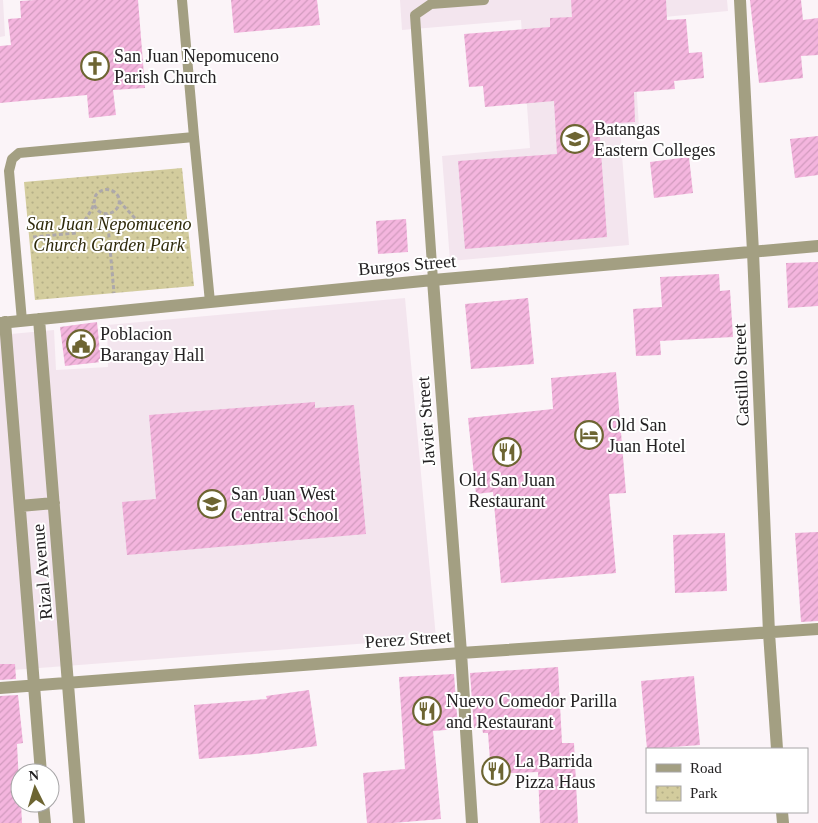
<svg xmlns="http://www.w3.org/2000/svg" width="818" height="823" viewBox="0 0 818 823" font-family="Georgia,serif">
	<defs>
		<pattern id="park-dots" width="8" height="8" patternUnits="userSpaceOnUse" patternTransform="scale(1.25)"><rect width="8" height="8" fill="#d3cc9d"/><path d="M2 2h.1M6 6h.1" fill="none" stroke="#b5af87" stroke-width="1.8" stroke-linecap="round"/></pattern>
		<pattern id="building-hatch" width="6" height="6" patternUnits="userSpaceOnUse" patternTransform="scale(1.25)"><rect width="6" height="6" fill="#f4b5de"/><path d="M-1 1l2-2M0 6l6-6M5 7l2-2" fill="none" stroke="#d19bbe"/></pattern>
	</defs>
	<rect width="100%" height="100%" fill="#fbf4f8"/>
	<path fill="#f3e5ee" d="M0,0H3L5,36L0,37Z
		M400,0H727L728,11L632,20L639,127L620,129L629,245L450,261L442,156L530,148L521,20L402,30Z
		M405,298L436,638L0,671V335L54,330L56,370L108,367L107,325Z"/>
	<path fill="url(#park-dots)" d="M182,168L194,286L35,300L24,182Z"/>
	<path fill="url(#building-hatch)" d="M35,0H138L145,88L113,90L116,115L89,118L87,95L0,103V46L11,45L8,19L21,18L20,1Z
		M231,0H317L320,25L234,33Z
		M571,0H666L667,20L686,19L689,53L702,52L704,78L674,81L675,89L634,92L635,122L599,124L607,237L465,249L458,161L557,154L554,101L485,107L483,86L469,87L464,34L550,27V18L572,17Z
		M750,0H801L803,20L818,18V55L801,56L803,78L759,83Z
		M818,136V175L795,178L790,139Z
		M689,157L693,193L654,198L650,162Z
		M406,219L408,252L378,254L376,221Z
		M818,262V306L788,308L786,263Z
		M719,274L720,291L730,290L733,337L660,341L661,355L636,356L633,309L662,307L660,277Z
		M528,298L534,364L471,369L465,304Z
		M97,322L101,362L65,366L60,327Z
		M616,372L626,493L609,494L616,573L501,583L493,492L476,494L468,418L553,409L551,378Z
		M315,402V408L354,405L366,534L127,555L122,502L156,499L149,415Z
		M818,532V621L801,622L795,533Z
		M725,533L727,591L675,593L673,535Z
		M0,664H15L16,679L0,680Z
		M558,667L562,743H574L578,823H540L538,772L491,774L488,733H483L482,728H474L470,673Z
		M454,674L458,729L433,731L441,819L393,823H367L363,773L405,769L399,677Z
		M694,676L700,745L647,749L641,681Z
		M309,690L317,746L255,754L199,759L194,705L267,699L266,696Z
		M18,695L23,743L17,744L20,803H21L22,823H0V696Z"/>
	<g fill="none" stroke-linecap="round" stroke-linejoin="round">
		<path stroke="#ada8ab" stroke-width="3" stroke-dasharray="4 2.5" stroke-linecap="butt" d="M119,201L144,228L185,224
			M107,214L114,293
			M33,237L76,233C81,225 92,212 94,203C95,199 94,196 98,193C104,187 114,189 118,196C125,211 101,223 94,204"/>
		<path stroke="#a39f82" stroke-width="10" d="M182,0L194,137L210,302
			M433,280L415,15L431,4L484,0
			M22,321L9,171L12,159L19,153L194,137"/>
		<path stroke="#a39f82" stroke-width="12" d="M740,0L753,252L769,633L777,749
			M433,280L461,653L472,823
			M39,319L79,823
			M5,322L41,773
			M0,323L433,280L818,246
			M20,506L54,503
			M0,688L461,653L818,629
			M43,803L45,823
			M782,812L783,823"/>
	</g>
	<defs>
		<symbol id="church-ring" viewBox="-11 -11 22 22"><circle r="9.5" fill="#fff" stroke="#6d6532" stroke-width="1.5"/><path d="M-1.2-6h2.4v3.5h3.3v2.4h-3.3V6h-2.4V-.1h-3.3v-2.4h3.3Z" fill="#6d6532"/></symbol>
		<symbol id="university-ring" viewBox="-11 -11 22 22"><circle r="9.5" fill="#fff" stroke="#6d6532" stroke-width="1.5"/><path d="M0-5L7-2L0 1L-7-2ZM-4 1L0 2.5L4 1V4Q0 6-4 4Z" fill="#6d6532"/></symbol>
		<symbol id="civic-ring" viewBox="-11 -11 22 22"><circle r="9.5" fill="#fff" stroke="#6d6532" stroke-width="1.5"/><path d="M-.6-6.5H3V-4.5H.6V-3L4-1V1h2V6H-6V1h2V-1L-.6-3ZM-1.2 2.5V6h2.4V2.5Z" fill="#6d6532"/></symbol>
		<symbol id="hotel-ring" viewBox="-11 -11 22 22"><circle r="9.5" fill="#fff" stroke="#6d6532" stroke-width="1.5"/><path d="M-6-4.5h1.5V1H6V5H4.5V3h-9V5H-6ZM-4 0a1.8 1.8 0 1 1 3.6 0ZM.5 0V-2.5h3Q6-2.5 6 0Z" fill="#6d6532"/></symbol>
		<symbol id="restaurant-ring" viewBox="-11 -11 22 22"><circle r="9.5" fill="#fff" stroke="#6d6532" stroke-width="1.5"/><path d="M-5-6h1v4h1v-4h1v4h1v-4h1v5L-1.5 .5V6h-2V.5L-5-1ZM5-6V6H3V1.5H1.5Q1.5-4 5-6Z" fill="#6d6532"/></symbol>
		<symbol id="school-ring" viewBox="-11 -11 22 22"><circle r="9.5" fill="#fff" stroke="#6d6532" stroke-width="1.5"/><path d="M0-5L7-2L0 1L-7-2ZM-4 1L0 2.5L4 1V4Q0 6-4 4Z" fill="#6d6532"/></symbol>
	</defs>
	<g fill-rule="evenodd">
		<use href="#church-ring" x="79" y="50" width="32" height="32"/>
		<use href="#university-ring" x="559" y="123" width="32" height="32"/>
		<use href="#civic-ring" x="65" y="328" width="32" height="32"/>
		<use href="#hotel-ring" x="573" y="419" width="32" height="32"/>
		<use href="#restaurant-ring" x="491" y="436" width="32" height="32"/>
		<use href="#school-ring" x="196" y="488" width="32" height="32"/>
		<use href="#restaurant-ring" x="411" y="695" width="32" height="32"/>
		<use href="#restaurant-ring" x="480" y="755" width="32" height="32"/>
	</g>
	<g text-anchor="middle" stroke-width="4" stroke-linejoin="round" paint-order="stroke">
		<g font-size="18" fill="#232122" stroke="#fff" text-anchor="start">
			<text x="114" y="62">San Juan Nepomuceno<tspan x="114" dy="21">Parish Church</tspan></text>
			<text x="594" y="135">Batangas<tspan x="594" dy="21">Eastern Colleges</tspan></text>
			<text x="100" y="340">Poblacion<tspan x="100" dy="21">Barangay Hall</tspan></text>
			<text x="608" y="431">Old San<tspan x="608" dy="21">Juan Hotel</tspan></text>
			<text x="507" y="486" text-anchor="middle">Old San Juan<tspan x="507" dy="21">Restaurant</tspan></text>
			<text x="231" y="500">San Juan West<tspan x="231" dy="21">Central School</tspan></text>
			<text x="446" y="707">Nuevo Comedor Parilla<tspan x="446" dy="21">and Restaurant</tspan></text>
			<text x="515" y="767">La Barrida<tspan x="515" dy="21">Pizza Haus</tspan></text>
		</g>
		<g font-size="18" font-style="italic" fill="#2f2a0a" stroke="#fff">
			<text x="109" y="230">San Juan Nepomuceno<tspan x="109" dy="21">Church Garden Park</tspan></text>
		</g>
		<g font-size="18" fill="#232122" stroke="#fff">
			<text transform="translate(407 265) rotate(-5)" y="6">Burgos Street</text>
			<text transform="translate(741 375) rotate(-92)" y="6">Castillo Street</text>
			<text transform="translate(426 421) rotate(-94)" y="6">Javier Street</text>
			<text transform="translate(42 572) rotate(-95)" y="6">Rizal Avenue</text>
			<text transform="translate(408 639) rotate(-4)" y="6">Perez Street</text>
		</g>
	</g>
	<rect x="646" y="748" width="162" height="65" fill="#ffffff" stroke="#a7a6a7"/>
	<rect x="656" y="764" width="25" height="8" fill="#a39f82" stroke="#a7a6a7"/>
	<text x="690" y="773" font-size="15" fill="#232122">Road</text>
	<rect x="656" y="786" width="25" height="15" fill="url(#park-dots)" stroke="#a7a6a7"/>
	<text x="690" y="798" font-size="15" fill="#232122">Park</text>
	<g transform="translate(35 788) rotate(355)"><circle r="24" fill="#ffffff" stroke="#a7a6a7"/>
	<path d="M0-4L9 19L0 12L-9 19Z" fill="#6d6532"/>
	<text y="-8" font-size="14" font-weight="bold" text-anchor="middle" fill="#232122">N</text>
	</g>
</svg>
